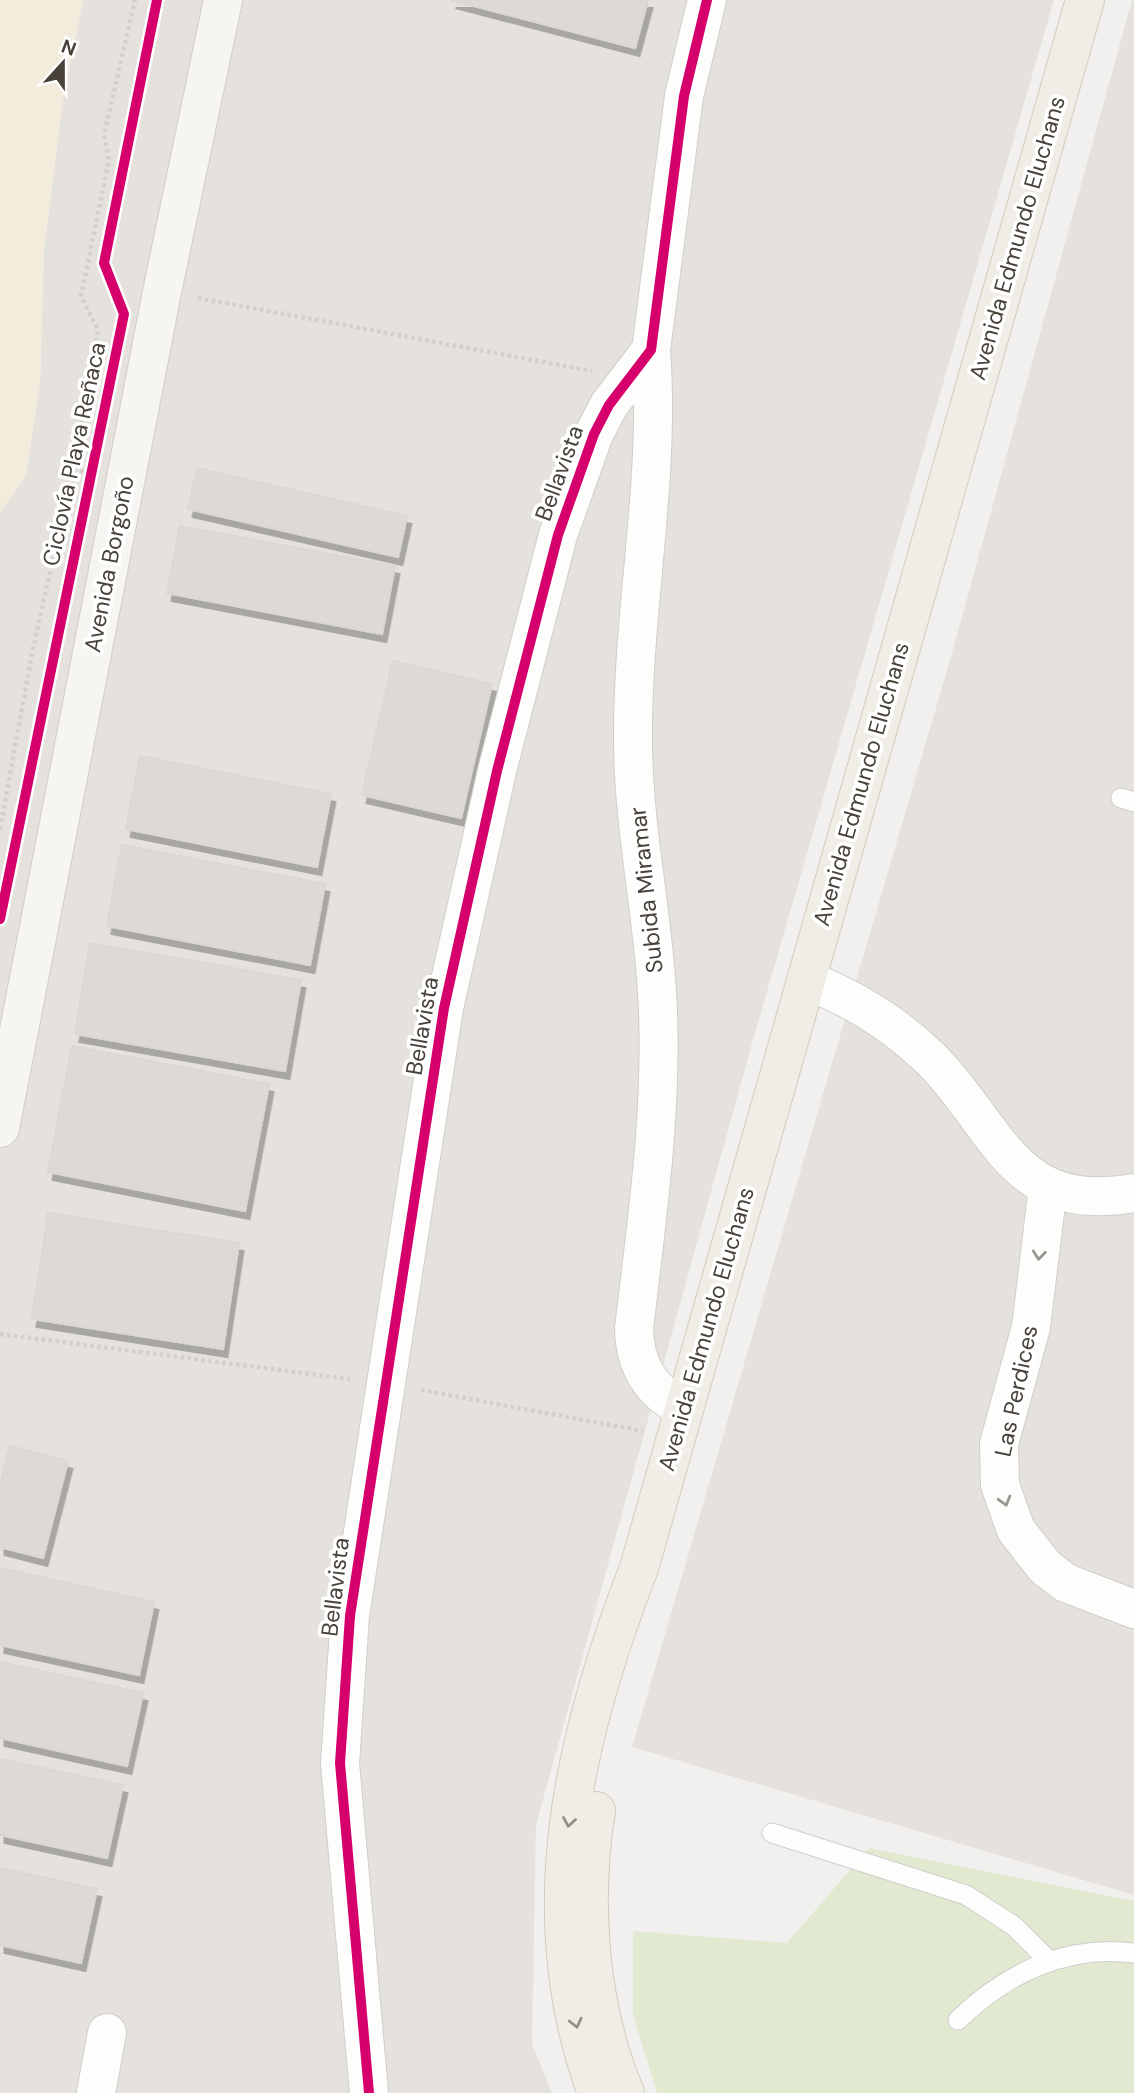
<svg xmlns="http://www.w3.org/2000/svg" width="1134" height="2093" viewBox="0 0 1134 2093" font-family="'DM Sans',sans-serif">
	<defs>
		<filter id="shadow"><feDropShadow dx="4.5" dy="8" stdDeviation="0" flood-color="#0004"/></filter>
	</defs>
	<rect width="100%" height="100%" fill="#f2f0ee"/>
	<path fill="#e5e2dd" d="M83,0H1054L753,1040L536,1825L532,2044L552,2093H0V513L26,475L40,382L44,249L63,99Z
		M1132,0H1134V1895L632,1747L952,653Z"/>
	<path fill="#e1e9d1" d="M869,1848L1134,1901V2093H657L633,2015V1931L787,1943Z"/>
	<path fill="#f3ecdc" d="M0,0H83L63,99L44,249L40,382L26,475L0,513Z"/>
	<path fill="#dcd9d7" stroke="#dad7d4" stroke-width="2" filter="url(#shadow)" d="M451,0H648L635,48Z
		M197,468L407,516L398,557L188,509Z
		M180,526L395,566L382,634L167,593Z
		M393,661L492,684L461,818L362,795Z
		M140,756L331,794L317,867L126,829Z
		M122,845L325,884L310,965L107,926Z
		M90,943L301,980L285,1071L75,1034Z
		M72,1046L269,1084L245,1211L48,1172Z
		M48,1213L239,1243L223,1349L32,1319Z
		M10,1446L68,1461L43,1558L0,1547V1485Z
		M0,1568L154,1602L139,1675L0,1645Z
		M0,1662L143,1693L127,1766L0,1738Z
		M0,1759L123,1785L107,1858L0,1835Z
		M0,1868L97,1889L81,1963L0,1945Z"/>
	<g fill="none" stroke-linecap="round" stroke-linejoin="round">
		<defs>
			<path id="service" d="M1121,798L1134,802
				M772,1833L966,1895L1014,1926L1050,1962
				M958,2020C1005,1974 1066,1944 1134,1953"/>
			<path id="minor" d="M651,350C661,481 632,610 633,740C633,825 652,908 657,992C664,1105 647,1217 634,1329C635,1366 650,1391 683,1408
				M806,980C853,998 894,1023 931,1059C999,1127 1012,1215 1134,1193
				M1048,1187L1031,1327L999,1444L1000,1485L1016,1530L1046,1568L1066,1583L1134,1609
				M96,2093L107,2033
				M369,2093L340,1763L350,1616L444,1008L497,771L558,535L594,434L609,405L651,350L684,96L707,0"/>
			<path id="secondary" d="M0,1128L162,292L223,0"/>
			<path id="primary" d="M596,1811C581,1902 589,2008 625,2093
				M597,2093C531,1916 573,1738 639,1568L1085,0"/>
		</defs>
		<use href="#service" stroke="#d0cecc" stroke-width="21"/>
		<use href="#minor" stroke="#d0cecc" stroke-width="40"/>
		<use href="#secondary" stroke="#d0cdc6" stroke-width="40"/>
		<use href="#primary" stroke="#d2cbbe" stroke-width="40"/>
		<path stroke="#d2d0cc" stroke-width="4.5" stroke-dasharray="3.5 3.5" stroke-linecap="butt" d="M198,298L592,371
			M73,471H91
			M0,829L33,648L73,471L98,330L81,296L109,160L104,135L135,0
			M0,1334L350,1379
			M421,1390L643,1431"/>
		<use href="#service" stroke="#fdfdfc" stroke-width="19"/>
		<use href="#minor" stroke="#fdfdfc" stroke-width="38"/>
		<use href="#secondary" stroke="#f7f5f1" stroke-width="38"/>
		<use href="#primary" stroke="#f0ede6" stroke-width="38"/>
		<defs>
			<path id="cycleway" d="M0,919L124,314L104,263L157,0
				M369,2093L340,1763L350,1616L444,1008L497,771L558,535L594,434L609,405L651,350L684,96L707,0"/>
		</defs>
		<use href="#cycleway" stroke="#fff" stroke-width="15"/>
		<use href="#cycleway" stroke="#d6006c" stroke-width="10"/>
	</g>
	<defs><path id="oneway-chevron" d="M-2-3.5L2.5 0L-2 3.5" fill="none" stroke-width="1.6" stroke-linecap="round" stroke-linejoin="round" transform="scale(1.75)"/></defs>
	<g stroke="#999691">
		<use href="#oneway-chevron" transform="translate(1039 1255) rotate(96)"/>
		<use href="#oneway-chevron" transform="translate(1005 1501) rotate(74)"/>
	</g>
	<g stroke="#948f87">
		<use href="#oneway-chevron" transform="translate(569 1822) rotate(99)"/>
		<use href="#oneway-chevron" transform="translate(576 2023) rotate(77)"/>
	</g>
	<g text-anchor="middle" stroke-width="7" stroke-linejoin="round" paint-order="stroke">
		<g font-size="23" fill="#48423a" stroke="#fff">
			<text transform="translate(1017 238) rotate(-74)" y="8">Avenida Edmundo Eluchans</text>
			<text transform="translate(74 454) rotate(-78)" y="8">Ciclovía Playa Reñaca</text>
			<text transform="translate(559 473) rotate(-70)" y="8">Bellavista</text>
			<text transform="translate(109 564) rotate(-79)" y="8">Avenida Borgoño</text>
			<text transform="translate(861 784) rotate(-74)" y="8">Avenida Edmundo Eluchans</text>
			<text transform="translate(646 890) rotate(-96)" y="8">Subida Miramar</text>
			<text transform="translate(422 1026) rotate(-80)" y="8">Bellavista</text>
			<text transform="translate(706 1329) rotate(-74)" y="8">Avenida Edmundo Eluchans</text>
			<text transform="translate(1016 1391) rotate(-78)" y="8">Las Perdices</text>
			<text transform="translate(335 1587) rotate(-83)" y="8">Bellavista</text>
		</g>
	</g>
	<g transform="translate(63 63) rotate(21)" stroke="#ffffff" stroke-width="5" paint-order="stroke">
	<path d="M0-5L12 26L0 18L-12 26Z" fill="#48423a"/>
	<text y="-10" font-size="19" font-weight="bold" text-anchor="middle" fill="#48423a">N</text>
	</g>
</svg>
